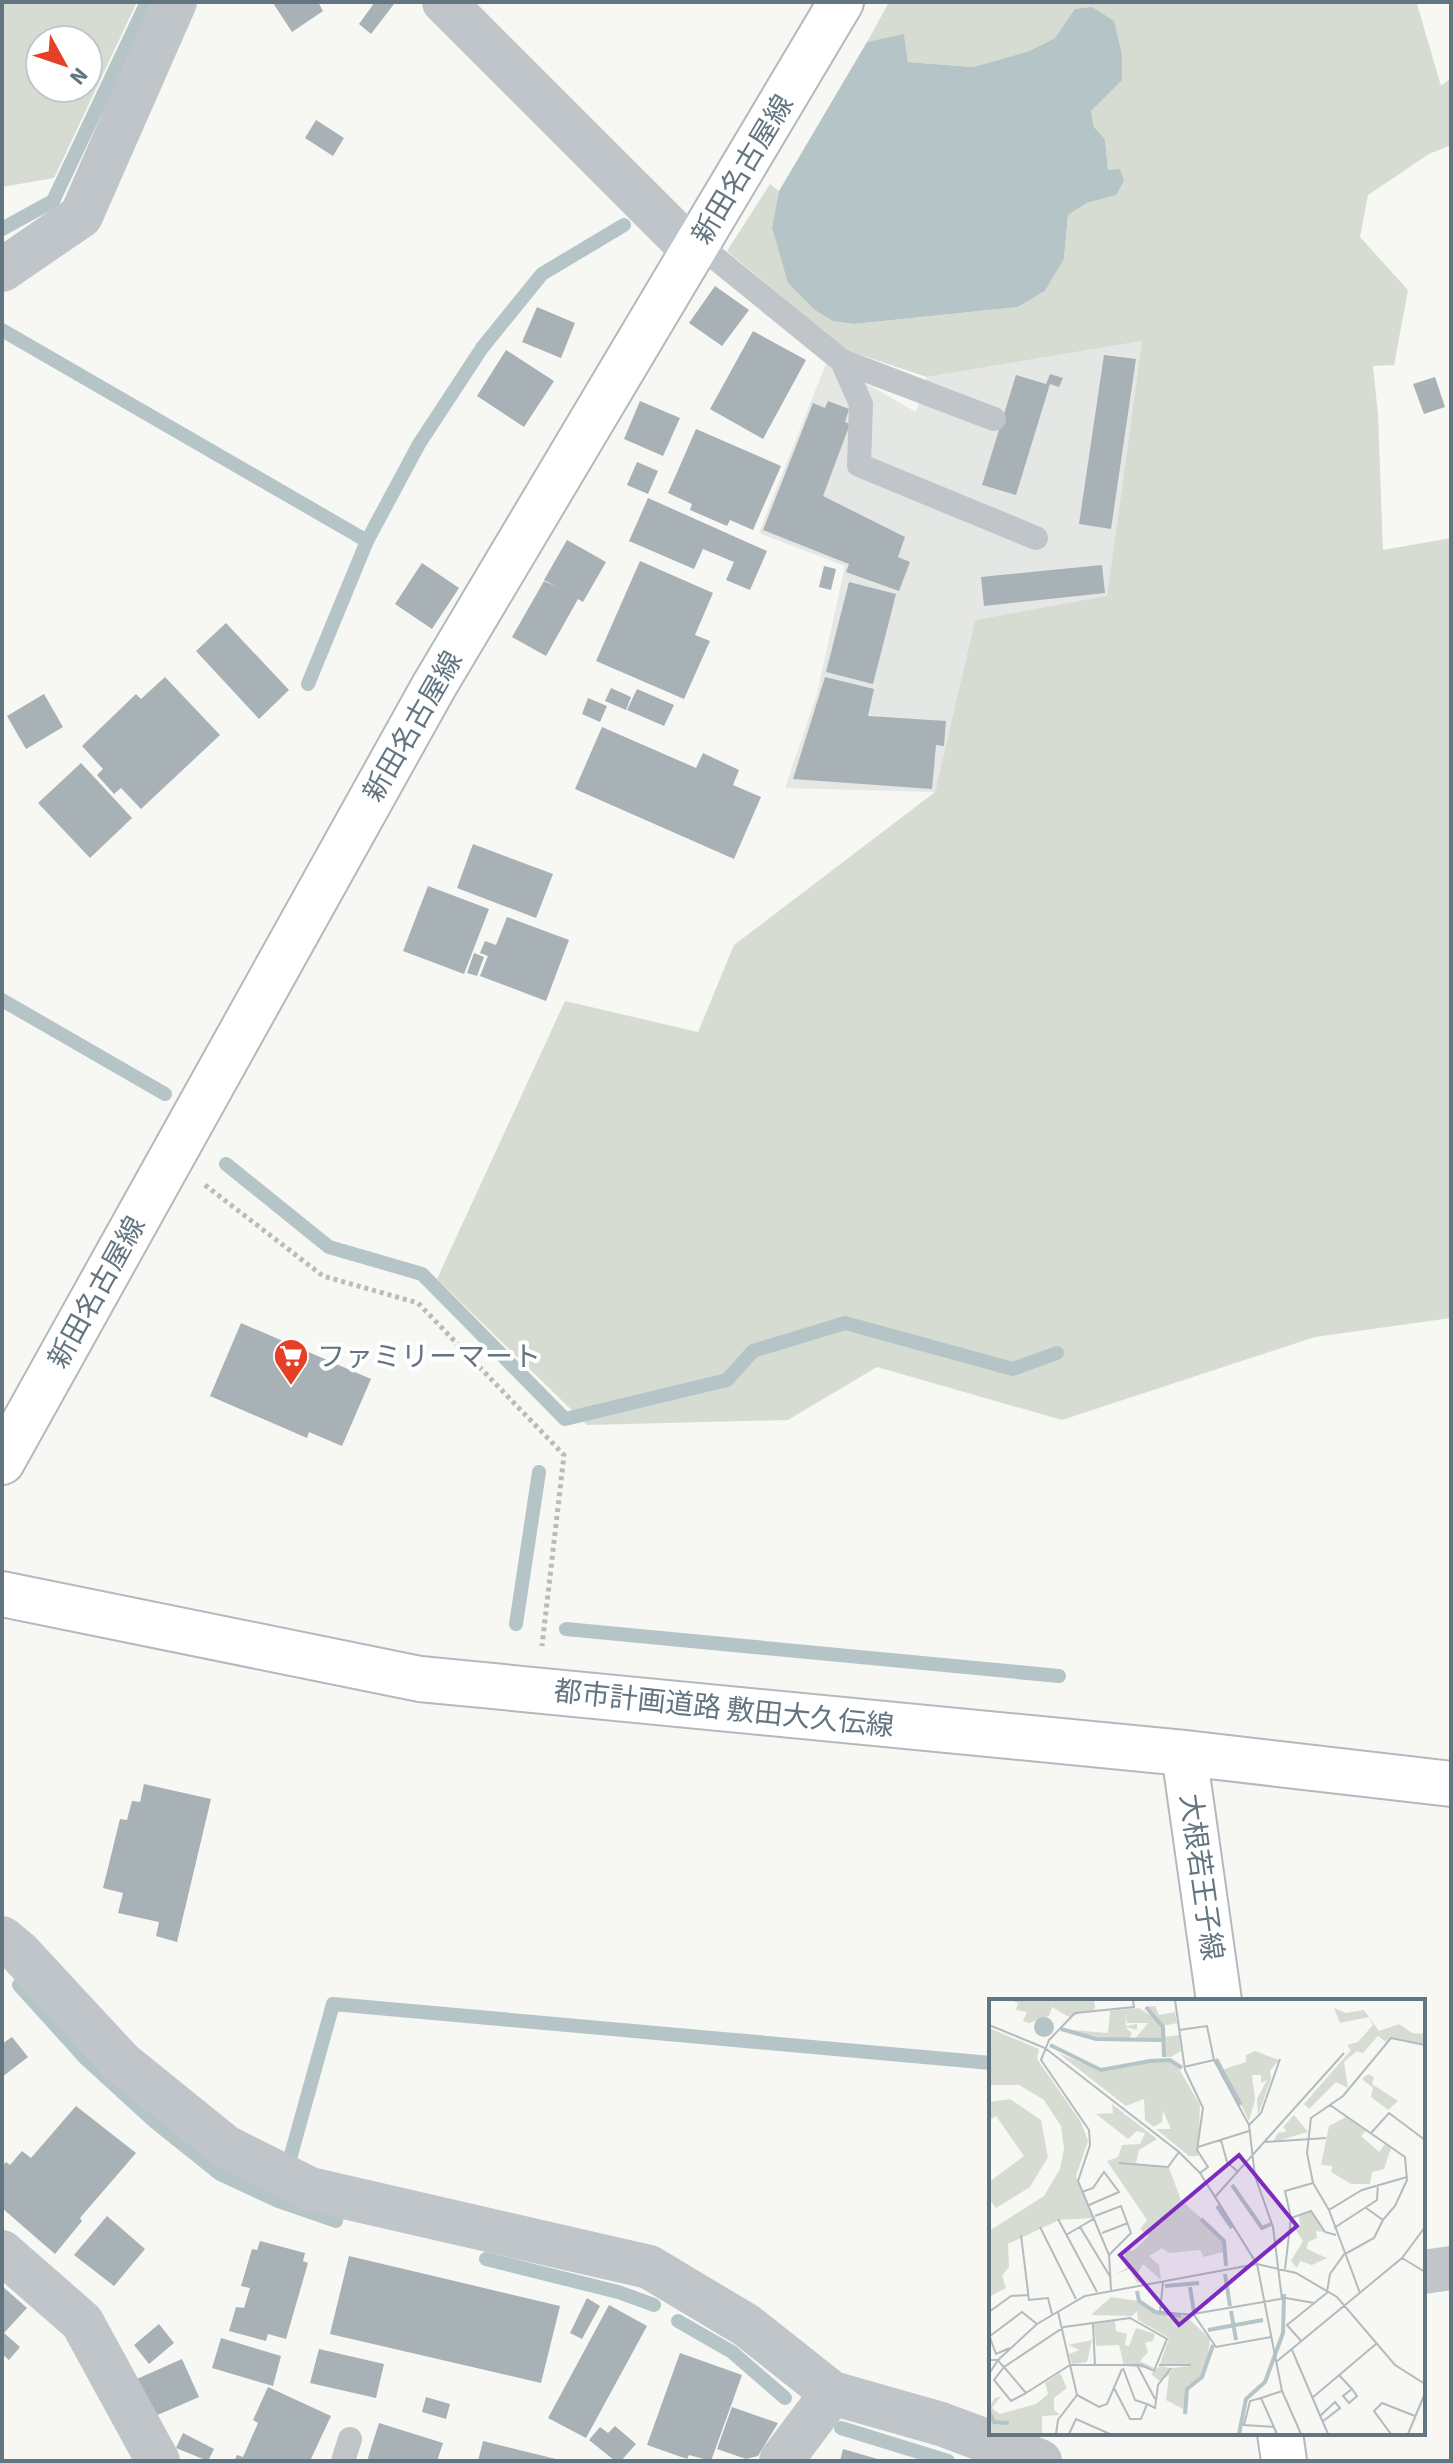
<svg xmlns="http://www.w3.org/2000/svg" width="1453" height="2463" viewBox="0 0 1453 2463" font-family="'Source Sans 3','Noto Sans JP',sans-serif">
	<rect width="100%" height="100%" fill="#f7f7f4"/>
	<path fill="#e5e7e5" d="M1142,341L1107,597L975,620L935,792L785,788L817,694L845,566L759,533L827,361L916,412L927,377Z"/>
	<path fill="#d7dcd3" fill-rule="evenodd" d="M2,2H137L54,178L2,187ZM40,40H88V88H40Z
		M889,2H1411L1417,4L1441,86L1451,78V145L1429,154L1368,195L1360,237L1408,290L1394,365L1373,366L1378,415L1383,550L1451,538V1318L1315,1337L1062,1420L877,1367L788,1420L587,1425L437,1279L565,1001L698,1032L734,945L935,792L975,620L1107,596L1142,341L927,377L846,350L727,251L770,184L779,191L772,227L833,321L854,324L1018,307L1045,291L1064,259L1068,215L1087,203L1116,195L1108,170L1105,139L1094,127L1091,110L1122,79L1055,38L1029,51L973,67L908,62L904,35L867,42Z"/>
	<path fill="#b5c5c7" d="M1092,7L1114,21L1122,55V80L1091,111L1094,127L1105,139L1108,170L1120,169L1124,181L1116,195L1087,203L1068,215L1064,259L1045,291L1018,307L854,324L833,321L815,310L788,283L772,227L779,191L867,42L904,34L908,62L973,67L1029,51L1055,38L1075,9Z"/>
	<g fill="none" stroke-linecap="round" stroke-linejoin="round">
		<path stroke="#b5c5c7" stroke-width="14" d="M2,229L53,201L147,2
			M2,330L367,541
			M308,684L367,541L419,444L482,348L542,274L624,225
			M2,1000L165,1094
			M226,1164L329,1247L422,1274L565,1419L727,1380L753,1351L845,1323L1013,1369L1057,1353
			M516,1624L539,1472
			M566,1629L1059,1676
			M19,1985L85,2058L155,2122L220,2174L278,2201L336,2221
			M291,2155L333,2004L991,2063
			M486,2259L618,2292L654,2305
			M678,2321L732,2352L785,2398
			M841,2428L948,2461"/>
	</g>
	<path fill="#a7b1b6" d="M275,2H318L323,11L292,32L273,3Z
		M375,2L394,4L371,34L359,24Z
		M316,120L344,138L333,156L305,138Z
		M715,286L749,310L722,346L689,323Z
		M537,307L575,323L561,358L522,342Z
		M753,331L806,360L763,439L710,409Z
		M506,350L554,381L524,427L477,396Z
		M1104,355L1136,359L1111,529L1079,524Z
		M1050,374L1063,378L1059,387L1050,384L1016,495L982,485L1016,375L1046,384Z
		M1435,377L1445,407L1424,414L1413,384Z
		M640,401L680,418L663,456L624,439Z
		M828,401L849,409L845,422L850,424L823,496L905,537L898,557L910,562L899,591L846,572L849,564L763,530L813,403L825,408Z
		M696,429L781,466L753,530L730,520L727,526L690,510L692,504L668,493Z
		M637,462L658,471L648,494L627,485Z
		M648,498L767,551L750,590L726,580L734,562L703,549L694,569L629,541Z
		M567,540L606,562L583,602L578,599L546,656L512,637L544,581L557,587L544,580Z
		M640,561L713,593L695,635L710,641L684,699L596,661Z
		M422,563L459,588L432,629L395,604Z
		M1102,565L1105,593L984,606L981,577Z
		M824,566L836,569L831,590L819,587Z
		M849,582L896,594L873,684L826,672Z
		M226,623L289,690L259,719L196,651Z
		M165,677L220,735L141,809L121,788L114,794L97,775L103,769L82,746L136,694L141,699Z
		M825,677L874,689L868,716L946,721L944,746L936,745L932,789L793,779Z
		M611,688L631,697L626,710L605,701Z
		M637,689L674,705L664,726L627,710Z
		M44,694L63,727L26,749L7,716Z
		M588,698L607,706L600,722L582,714Z
		M602,727L696,768L703,753L739,770L733,785L761,797L734,859L575,789Z
		M81,763L132,818L90,858L38,803Z
		M473,844L553,874L536,918L457,888Z
		M428,886L489,909L464,974L403,951Z
		M507,917L569,940L546,1001L480,976L488,956L480,953L485,941L496,945Z
		M474,953L484,957L477,976L467,973Z
		M241,1323L371,1379L342,1446L309,1432L307,1438L210,1396Z
		M144,1784L211,1799L177,1942L156,1936L159,1922L118,1913L123,1893L103,1888L120,1819L127,1820L132,1801L140,1802Z
		M12,2037L28,2057L2,2077V2044Z
		M76,2106L136,2153L80,2218L82,2221L55,2254L2,2208V2167L6,2162L10,2165L22,2151L31,2158Z
		M107,2216L145,2249L114,2286L74,2255Z
		M260,2241L305,2253L303,2261L308,2263L286,2339L268,2334L266,2341L229,2331L236,2307L244,2308L250,2288L241,2286L252,2249L257,2250Z
		M349,2256L560,2306L541,2383L330,2334Z
		M2,2286L27,2308L4,2333L20,2347L9,2360L2,2354Z
		M587,2298L600,2306L582,2339L570,2333Z
		M609,2305L647,2326L586,2438L548,2418Z
		M159,2324L174,2343L149,2364L134,2345Z
		M221,2338L281,2356L273,2386L212,2368Z
		M319,2349L384,2364L376,2398L310,2383Z
		M680,2353L742,2375L711,2461L689,2455L687,2459L647,2445Z
		M182,2359L199,2397L146,2420L130,2382Z
		M268,2387L331,2416L310,2461H234L237,2455L243,2457L258,2423L253,2420Z
		M426,2397L450,2404L446,2419L422,2412Z
		M732,2407L778,2423L758,2456L746,2459L717,2449Z
		M379,2423L443,2443L437,2461H367Z
		M615,2426L636,2444L621,2461H615L589,2440L600,2427L608,2433Z
		M183,2433L214,2449L208,2461L176,2448Z
		M483,2441L560,2460V2461H478Z
		M843,2449L881,2460V2461H840Z"/>
	<g fill="none" stroke-linecap="round" stroke-linejoin="round">
		<defs>
			<path id="secondary" d="M2,1462L434,686L841,2
				M2,1594L420,1679L1184,1753L1451,1784
				M1184,1753L1219,2001
				M1280,2433L1284,2461"/>
		</defs>
		<use href="#secondary" stroke="#b3b9bd" stroke-width="48"/>
		<path stroke="#b8bcbf" stroke-width="5" stroke-dasharray="4 4" stroke-linecap="butt" d="M205,1185L323,1276L418,1303L564,1455L542,1646"/>
		<path stroke="#c0c5c9" stroke-width="24" d="M698,244L842,361L994,419
			M842,361L861,404L859,465L1036,538
			M343,2461L350,2439"/>
		<path stroke="#c0c5c9" stroke-width="44" d="M444,2L693,251
			M2,270L81,216L175,2
			M2,1938L19,1952L121,2062L226,2147L310,2189L649,2267L746,2325L832,2393L941,2424L1040,2461
			M2,2252L82,2322L158,2461
			M1423,2272L1451,2268
			M781,2461L832,2393"/>
		<use href="#secondary" stroke="#fff" stroke-width="44"/>
	</g>
	<defs>
		<symbol id="supermarket-pin" viewBox="-11 -11 22 30"><path d="M0 17L-7.5 6A9.5 9.5 0 1 1 7.5 6Z" fill="#e63f25" stroke="#fff"/><path d="M-6-5.5h2.5l.6 2H6L4.5 2H-2.5L-4.4-4H-6ZM-1.5 3.2a1.3 1.3 0 1 0 .1 0ZM3 3.2a1.3 1.3 0 1 0 .1 0Z" fill="#fff"/></symbol>
	</defs>
	<g fill-rule="evenodd">
		<use href="#supermarket-pin" x="271" y="1336" width="40" height="54"/>
	</g>
	<g text-anchor="middle" stroke-width="8" stroke-linejoin="round" paint-order="stroke">
		<g font-size="28" fill="#627580" stroke="#fff">
			<text transform="translate(742 169) rotate(-59)" y="10">新田名古屋線</text>
			<text transform="translate(412 726) rotate(-60)" y="10">新田名古屋線</text>
			<text transform="translate(96 1292) rotate(-61)" y="10">新田名古屋線</text>
			<text transform="translate(724 1708) rotate(6)" y="10">都市計画道路 敷田大久伝線</text>
			<text transform="translate(1202 1877) rotate(82)" y="10">大根若王子線</text>
		</g>
		<g font-size="28" fill="#627580" stroke="#fff" text-anchor="start">
			<text x="317" y="1366">ファミリーマート</text>
		</g>
	</g>
	<g transform="translate(989 1999)">
		<rect width="436" height="436" fill="#f7f7f4"/>
		<path d="M21,1H105L106,10L80,18L63,8L60,17L40,24L34,22L38,13L27,11L29,4ZM166,7L170,16L186,13L188,24L173,27L175,38L190,36L192,52L182,58H175L173,41L144,42L159,24H138L136,13L137,27L148,25V31L137,28L143,35L139,41L107,40L72,30L119,34L121,12L150,9L167,20L157,8ZM345,9L357,14L375,11L390,32L410,25L423,34L436,35V45L402,39L397,43L389,37L374,54L368,52L355,63L359,89L347,83L320,110L315,105L362,51L358,46L369,43L384,26L380,18L351,24ZM0,29L50,50L48,60L92,123L99,142L87,177L104,219L70,221L19,245L20,268L13,277L17,289L0,298V232L55,197L71,170L75,150L72,127L55,101L30,86H0ZM266,52L290,61L281,72L282,80L269,116L268,100L278,81L272,84V76H263L266,100L260,122L235,70L257,63V56ZM69,54L112,72L161,62L186,63L211,106L209,157H200L167,130H182L174,112L173,123L165,128L156,121L155,100L137,107ZM379,75L385,78L383,85L409,102L399,111L382,98L384,89L373,80ZM21,100L52,121L59,158L41,188L7,209L0,200V183L35,157L7,117L0,121V103ZM123,105L168,140L150,151L147,164L136,163L180,169L192,201L235,240L234,253L215,258L211,251L180,254L173,249L160,257L170,266L172,281L154,265L149,274L156,283L148,284L141,270L127,275L138,269L135,249L144,252L160,237L151,230L158,221L118,162L129,158L133,146L151,145L156,134L148,132L139,140L107,115L124,114ZM305,116L319,133L284,143L289,134L298,132L294,128ZM357,118L377,132L372,137L390,153L396,145L402,149L395,170L383,173L381,185H362L342,173L343,167L332,166L340,127ZM322,213L335,233L327,232L328,239L319,243L318,250L338,259L323,266L311,262L308,269L302,262L314,242L306,230L311,228L310,217ZM122,298L149,302L183,320L196,316L221,340L218,364L210,381L198,389L196,411L177,401L180,376L171,382L162,375L171,367L181,369V375L182,369L202,367L171,365L180,339L149,321L148,312L143,317L102,316ZM126,321L127,332L138,335L136,346L140,347L147,329L166,335L164,342L156,344L159,353L151,362L167,370L135,367L130,346L107,347L105,325ZM103,341L98,363L83,365L80,355L91,351L79,346ZM71,374L78,389L65,399V411L71,416L53,417V435H1L0,408L6,399L12,397L3,409L11,415L47,405L59,395L56,384Z" fill="#d7dcd3"/>
		<path d="M45 28a10 10 0 1 1 20 0a10 10 0 1 1-20 0Z" fill="#b5c5c7"/>
		<path fill="none" stroke="#b5c5c7" stroke-width="4" d="M157,8L174,28L175,58M72,30L107,40L173,41M61,46L112,71L161,62L181,61L193,69M227,60L252,106M243,186L273,229L282,225M228,207L243,229M212,220L235,242L237,267M236,275L241,307M176,287L210,284M201,288L205,313M148,292L150,302L166,313L192,317M242,312L247,341M219,331L274,321M0,413L5,423L20,424M196,415L198,390L213,378L224,346M250,435L257,400L276,383L294,334L295,295"/>
		<path fill="none" stroke="#b2bbbf" stroke-width="2" d="M186,1L196,71L214,109L208,151L219,168L211,174M0,26L56,49L190,153L211,174L268,265L307,274L348,298L406,366L436,385M190,31L218,27L225,61L260,126L266,177L284,228L293,300M195,68L225,61M341,106L416,158L418,181L406,207L394,221L377,209M260,126L272,114L291,60M382,134L400,114L436,141M232,141L238,163L249,173M276,143L337,139M209,148L260,132M130,164L179,168L190,153M93,193L104,189L115,173L130,193L100,206M226,198L355,54M340,211L324,184L318,154L322,119L354,97L402,39L436,46M106,217L132,207L142,234L120,256M302,219L322,212L336,233L347,236M69,220L108,293M51,228L87,300M91,228L122,279M345,229L388,201L389,185M113,234L139,224M32,236L40,301L59,299L63,315M77,236L106,219M356,255L385,239L394,221M413,259L436,273M296,270L302,219L296,192L324,184M174,283L171,313L205,316L227,348L282,338M122,291L120,256L89,182L101,146L100,131L52,61L60,41L86,14L145,8L144,1M338,293L341,275L356,254M371,294L340,211L373,191L418,178M0,313L22,297L40,296M204,315L297,299L325,304M104,324L106,367M0,336L7,355L21,349M1,337L33,313L48,325M313,343L298,326L339,293M303,351L339,435M0,361H9L48,325L96,297L268,265L293,392L312,435M287,363L413,259L436,228M148,366L166,400M170,366H202M0,375L9,361L12,365L15,368L37,394L81,366H152L165,372L178,340L141,319L75,328L15,368L5,381L22,402L37,394M350,376L363,390L368,397L360,404L354,397L363,390M125,389L141,420H152L158,405L146,401L134,369M88,396L110,408L118,405L133,370M272,399L261,402L255,426L285,428M323,399L387,345M158,405L166,409L169,386L182,369M331,417L346,403L351,409L333,423M67,435L69,421L88,396L69,313M80,435L87,420L121,435M288,435L272,399L293,392M402,435L385,412L393,404L426,417M419,435L436,394"/>
		<path fill="#7b2cbf" fill-opacity="0.15" stroke="#7b2cbf" stroke-width="4" d="M250,156L308,227L190,326L131,256Z"/>
		<rect width="436" height="436" fill="none" stroke="#627580" stroke-width="4"/>
	</g>
	<rect width="1453" height="2463" fill="none" stroke="#627580" stroke-width="8"/>
	<g transform="translate(64 64) rotate(130)"><circle r="38" fill="#ffffff" stroke="#c0c8cc" stroke-width="2"/>
	<path d="M0-6L14 30L0 20L-14 30Z" fill="#e63f25"/>
	<text y="-12" font-size="22" font-weight="bold" text-anchor="middle" fill="#627580">N</text>
	</g>
</svg>
